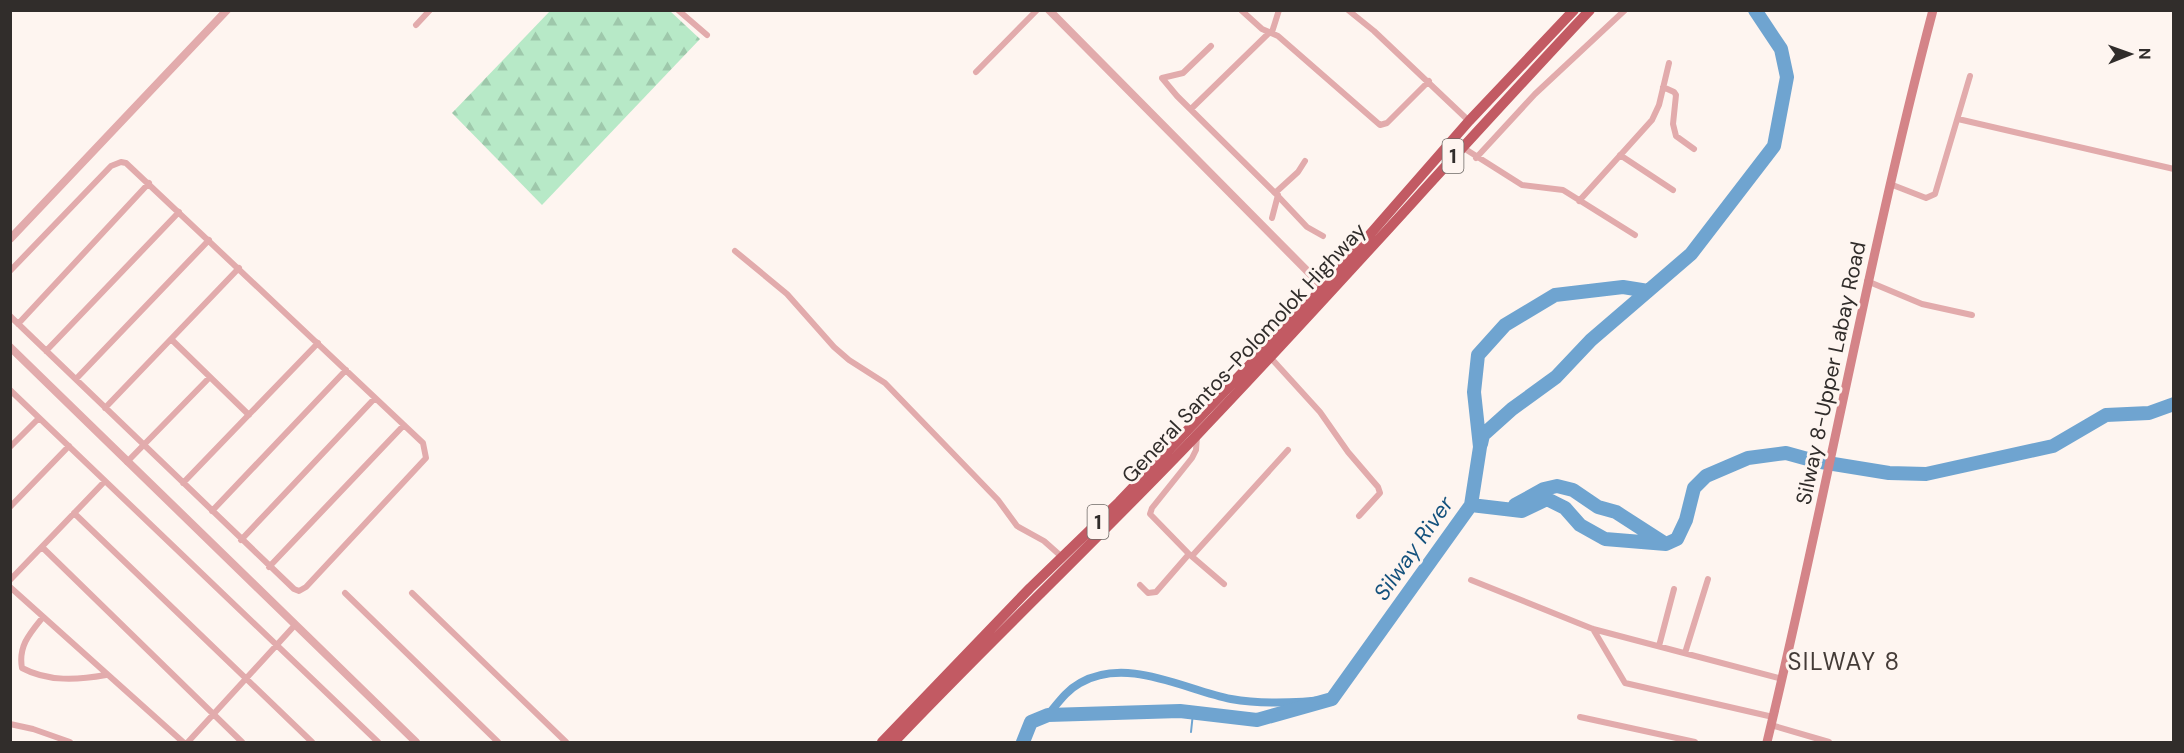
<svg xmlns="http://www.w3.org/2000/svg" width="2184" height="753" viewBox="0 0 2184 753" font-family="'DM Sans',sans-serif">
	<defs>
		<pattern id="forest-firs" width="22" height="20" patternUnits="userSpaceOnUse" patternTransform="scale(1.5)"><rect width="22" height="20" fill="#b7e9c7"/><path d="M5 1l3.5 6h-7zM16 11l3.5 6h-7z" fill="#9ec8ab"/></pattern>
	</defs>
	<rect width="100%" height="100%" fill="#fef5f0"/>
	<path fill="url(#forest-firs)" d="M550,11H670L700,39L542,205L452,113Z"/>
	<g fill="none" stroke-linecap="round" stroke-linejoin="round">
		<path stroke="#6fa4d0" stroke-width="2" d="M1191,732L1193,713"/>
		<path stroke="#6fa4d0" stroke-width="8" d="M1048,715C1058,703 1067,690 1080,683C1127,656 1185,690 1231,699C1265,705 1298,703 1332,699"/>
		<path stroke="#6fa4d0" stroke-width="14" d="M1481,444L1483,435L1512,409L1556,377L1591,340L1648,291
			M1471,505L1522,511L1547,499L1565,508L1580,525L1605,539L1666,544L1677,539L1686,520L1694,488L1706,476L1748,458L1786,453L1815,461L1889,473L1926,474L2053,446L2106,415L2149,413L2174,404
			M1515,505L1544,489L1557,486L1573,490L1598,507L1616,512L1664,543
			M1023,742L1031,722L1048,715L1180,711L1257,720L1332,699L1471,505L1480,447L1474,392L1478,355L1505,325L1555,295L1623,287L1648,291L1691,254L1774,146L1787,77L1781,49L1755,10"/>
		<path stroke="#e2abac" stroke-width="6" d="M678,10L707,35
			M1241,10L1262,29L1278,36L1380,125L1387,123L1429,81
			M1348,10L1374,31L1469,121
			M416,25L430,10
			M1272,32L1279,10
			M1211,46L1183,73L1162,78L1177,96L1275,193L1298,172L1305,161
			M976,72L1037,10
			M1663,87L1674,92L1676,95L1673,124L1676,136L1694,149
			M1191,109L1270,32
			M1958,119L2174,169
			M1462,147L1522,185L1563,190L1635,235
			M1620,155L1673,190
			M1476,158L1535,94L1625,10
			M1890,184L1926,198L1935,194L1970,76
			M1275,193L1307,227L1323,236
			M1579,201L1652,120L1659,105L1669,63
			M1272,218L1278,195
			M735,251L787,294L834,347L849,360L885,383L998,500L1017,526L1044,541L1062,557
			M10,271L111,166L121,162L126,163L423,443L426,458L306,587L299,591L294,589L10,316
			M1867,281L1922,304L1972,315
			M18,324L149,183
			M171,339L249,415
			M46,351L179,212
			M1270,357L1320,412L1348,452L1378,487L1380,493L1359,516
			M76,379L209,240
			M10,390L378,742
			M105,408L239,268
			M1197,436L1196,450L1192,458L1152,508L1150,514L1189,554L1224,584
			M10,447L39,418
			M127,462L210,377
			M183,483L318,343
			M10,507L69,446
			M212,511L346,370
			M74,513L312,742
			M241,540L375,398
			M42,547L242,742
			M1192,556L1288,450
			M269,567L404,425
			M10,580L105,481
			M1471,580L1593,629L1782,679
			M1140,585L1148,593L1156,592L1189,554
			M10,587L183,742
			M345,593L498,742
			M412,593L566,742
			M43,617C30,633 18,646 22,668C48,682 78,680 106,675
			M1593,629L1625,683L1773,717
			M1659,646L1674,589
			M1685,653L1708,579
			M1580,717L1695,742
			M10,724L33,729L70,742
			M1771,725L1829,742
			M188,742L295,625"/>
		<path stroke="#e2abac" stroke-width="8" d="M1049,10L1327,291
			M10,239L227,10
			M10,347L416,742"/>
		<path stroke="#d48488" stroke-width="9" d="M1767,742C1826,499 1869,253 1933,10"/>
		<path stroke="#c25a63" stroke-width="10" d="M882,742L1030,588L1119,502L1323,288L1469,121L1574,10
			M894,742C993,638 1098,539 1197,435C1330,296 1457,151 1590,10"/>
	</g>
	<g text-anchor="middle" stroke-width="6" stroke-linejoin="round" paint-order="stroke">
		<g fill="#fef5f0" stroke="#6e6966" stroke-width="1.5">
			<rect x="1442.5" y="139" width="21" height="34" rx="4.5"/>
			<rect x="1087.5" y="505" width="21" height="34" rx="4.5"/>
		</g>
		<g font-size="20" font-weight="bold" fill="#312d2b">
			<text x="1453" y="163">1</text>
			<text x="1098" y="529">1</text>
		</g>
		<g font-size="21" fill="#312d2b" stroke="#fef5f0">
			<text transform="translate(1244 353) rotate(-47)" y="7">General Santos-Polomolok Highway</text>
			<text transform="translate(1831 373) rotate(-78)" y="7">Silway 8-Upper Labay Road</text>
		</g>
		<g font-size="22" font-style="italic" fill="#15527d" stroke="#fef5f0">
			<text transform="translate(1413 548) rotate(-55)" y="8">Silway River</text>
		</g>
		<g font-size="24" letter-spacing="1.5" fill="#443b37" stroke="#fef5f0">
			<text x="1844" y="670">SILWAY 8</text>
		</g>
	</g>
	<rect width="2184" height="753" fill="none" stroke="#312d2b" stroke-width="24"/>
	<g transform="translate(2130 54) rotate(89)" stroke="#fef5f0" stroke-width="4.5" paint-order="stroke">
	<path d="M0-4.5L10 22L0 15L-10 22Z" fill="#312d2b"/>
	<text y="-9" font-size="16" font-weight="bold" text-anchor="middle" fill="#312d2b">N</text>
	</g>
</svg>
